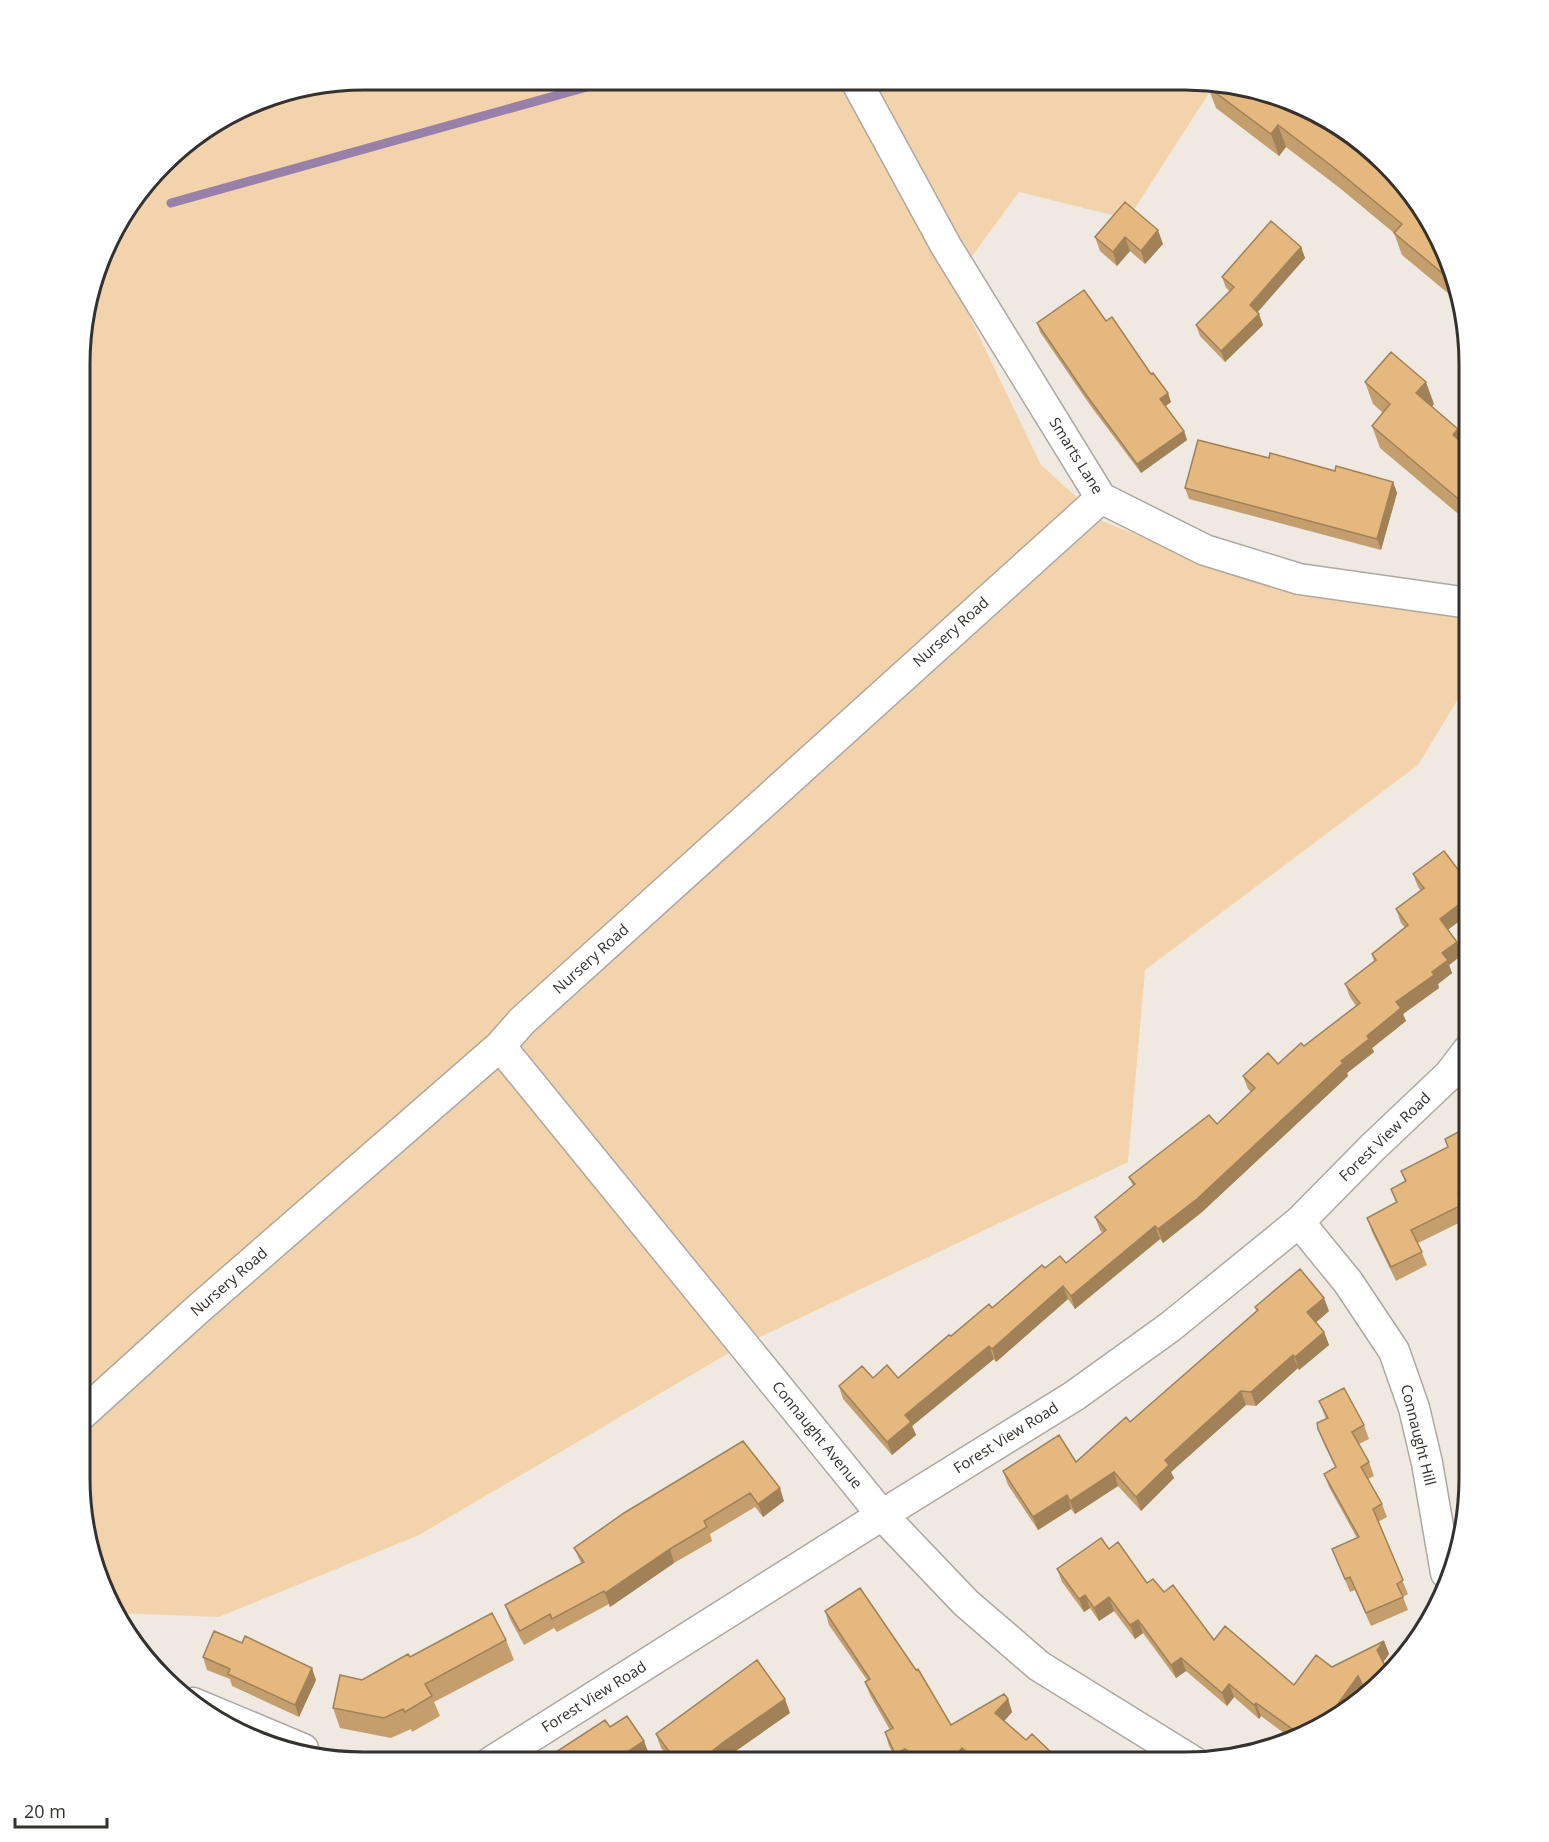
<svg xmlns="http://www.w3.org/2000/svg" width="1549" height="1842" viewBox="0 0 1549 1842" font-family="'Open Sans',sans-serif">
	<rect width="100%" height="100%" fill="#efe9e2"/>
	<path fill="#f3d3ac" d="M364,80L1216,82L1128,219L1019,192L953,282L1041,465L1104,522L1176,550L1469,609V681L1418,765L1145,970L1128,1162L739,1347L419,1535L219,1617L115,1613L89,1552L80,1479L82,326L117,222L177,150L272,95Z"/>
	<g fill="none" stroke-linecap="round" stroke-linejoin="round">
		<path stroke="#9880a9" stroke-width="9" d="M171,203L612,80"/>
		<defs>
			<path id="minor" d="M856,81L946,246L1101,498L1205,550L1299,579L1469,603
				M500,1046L882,1515L966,1603L1039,1666L1194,1762
				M1299,1222L1348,1282L1394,1351L1414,1408L1427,1463L1446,1573
				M80,1416L197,1310L500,1046L522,1021L1101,498
				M193,1703L303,1749
				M491,1762L882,1515L1074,1396L1170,1327L1299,1222L1372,1148L1449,1075L1469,1049"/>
		</defs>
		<use href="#minor" stroke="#aea8a2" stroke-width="33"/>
		<use href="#minor" stroke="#fff" stroke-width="30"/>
	</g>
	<path fill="#c49e6c" d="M1211,82L1431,221L1460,290V295L1459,294L1455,299L1402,255L1394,233L1341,189L1286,147L1279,156L1216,108L1208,87Z
		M1125,202L1163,244L1145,264L1130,251L1117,266L1100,251L1095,237Z
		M1301,247L1305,258L1257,313L1263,325L1225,362L1200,336L1196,325L1230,291L1226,288L1222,277Z
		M1106,321L1151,374L1171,402L1165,406L1184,431L1187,440L1141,473L1090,405L1040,332L1037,323Z
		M1365,382L1434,404L1431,406L1458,429L1464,445L1469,449V523L1380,448L1372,426L1383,413L1373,404Z
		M1269,458L1393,482L1397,493L1381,550L1189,499L1185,488Z
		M1444,851L1448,930L1457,942L1462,955L1449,965L1452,973L1438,984L1439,988L1403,1014L1406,1021L1372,1048L1374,1052L1347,1073L1348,1076L1202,1212L1163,1243L1160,1239L1075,1309L1068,1299L996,1362L994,1359L912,1426L916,1435L892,1455L843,1399L839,1386L873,1378H898L951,1336L992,1308L1045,1268L1066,1263L1103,1233L1100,1230L1095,1217L1133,1186L1129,1177L1217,1124L1251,1092L1248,1089L1243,1076L1278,1064L1304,1046L1356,1006L1350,997L1345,984L1374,961L1372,954L1405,928L1401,923L1396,909L1421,891L1418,887L1413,874Z
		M1469,1106V1186L1467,1187L1469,1194V1202L1464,1205L1469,1218L1418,1243L1427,1265L1396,1281L1372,1232L1367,1218L1396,1203L1391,1189L1405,1182L1401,1171L1448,1147L1445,1139L1465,1129L1459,1111Z
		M1255,1307L1329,1311L1316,1322L1324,1332L1329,1345L1299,1370L1298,1368L1256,1406L1246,1405L1171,1472L1174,1478L1141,1511L1118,1486L1075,1514L1071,1509L1038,1530L1008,1485L1003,1471L1076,1462L1130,1422L1256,1311Z
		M1319,1401L1364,1425L1369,1439L1359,1444L1369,1462L1374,1476L1368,1479L1382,1504L1387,1517L1378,1522L1408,1594L1403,1597L1408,1610L1371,1626L1355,1590L1350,1592L1332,1549L1357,1538L1329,1487L1324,1474L1335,1467L1323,1442L1318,1429L1326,1419Z
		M743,1441L784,1501L763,1517L755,1507L710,1534L712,1541L674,1563L610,1607L609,1604L557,1632L554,1628L524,1645L510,1619L505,1605L581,1563L574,1548Z
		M1109,1549L1147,1583L1164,1592L1214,1640L1294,1685L1384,1641L1389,1654L1383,1662L1386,1679L1366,1695L1363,1690L1351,1707L1328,1724L1288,1736L1261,1716L1259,1719L1234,1697L1227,1706L1186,1671L1176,1678L1143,1633L1135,1639L1114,1611L1099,1621L1090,1608L1084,1612L1062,1582L1057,1569Z
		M825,1611L951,1725L1008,1699L1012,1712L1004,1721L1026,1740L1066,1762H898L889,1746L885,1732L890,1730L870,1695L865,1682L867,1680L829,1625Z
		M506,1640L514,1660L434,1702L440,1716L412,1732L411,1729L391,1738L340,1728L333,1708L362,1680L410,1657Z
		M203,1657L316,1680L299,1717L232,1686L230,1679L207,1670Z
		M790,1713L720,1762H672L661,1748L656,1734Z"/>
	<path fill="#a08158" d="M1278,125L1286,147L1279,156L1271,134Z
		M1158,230L1163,244L1145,264L1141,251Z
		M1125,237L1130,251L1117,266L1113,252Z
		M1301,247L1305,258L1254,316L1250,305Z
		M1451,272L1459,294L1455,299L1447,277Z
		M1259,314L1263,325L1225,362L1221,351Z
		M1426,382L1434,404L1424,415L1416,393Z
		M1168,393L1171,402L1163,408L1160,399Z
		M1458,429L1466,450L1453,435Z
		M1184,431L1187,440L1141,473L1137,464Z
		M1393,482L1397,493L1381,550L1377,539Z
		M1469,897V914L1445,932L1440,919Z
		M1457,942L1462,955L1449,965L1452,973L1438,984L1439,988L1403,1014L1406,1021L1372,1048L1374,1052L1347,1073L1348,1076L1202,1212L1163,1243L1158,1229L1341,1061L1367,1036L1396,1002L1432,972L1442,953Z
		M1155,1226L1160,1239L1075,1309L1071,1296Z
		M1063,1286L1068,1299L996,1362L992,1349Z
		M1324,1298L1329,1311L1312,1326L1307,1312Z
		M1324,1332L1329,1345L1299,1370L1295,1357Z
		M989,1346L994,1359L912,1426L916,1435L892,1455L887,1442L905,1415Z
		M1293,1355L1298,1368L1256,1406L1251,1392Z
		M1241,1391L1246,1405L1171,1472L1174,1478L1141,1511L1136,1497L1165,1460Z
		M1114,1472L1118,1486L1075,1514L1070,1501Z
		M780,1488L784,1501L763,1517L758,1504Z
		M1067,1495L1071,1509L1038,1530L1033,1517Z
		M670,1549L674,1563L610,1607L605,1593Z
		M1085,1595L1090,1608L1084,1612L1079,1599Z
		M1109,1597L1114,1611L1099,1621L1094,1608Z
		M1138,1620L1143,1633L1135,1639L1130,1625Z
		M1384,1641L1389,1654L1382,1664L1377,1650Z
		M1181,1658L1186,1671L1176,1678L1171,1665Z
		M312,1668L316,1680L299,1717L295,1705Z
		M1358,1676L1363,1690L1351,1707L1328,1724L1322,1726Z
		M1229,1684L1234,1697L1227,1706L1222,1693Z
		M785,1699L790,1713L720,1762H698L725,1741Z
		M1008,1699L1012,1712L1000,1726L995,1713Z
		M1256,1703L1261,1716L1259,1719L1254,1705Z
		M644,1741L649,1754L638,1762H612Z
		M962,1748L966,1762H950Z"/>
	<path fill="#e4b87e" stroke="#a08158" stroke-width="1.5" d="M1211,82H1223L1343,128L1431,221L1453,274L1451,272L1447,277L1394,233L1402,224L1333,167L1278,125L1271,134L1208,87Z
		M1125,202L1158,230L1141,251L1125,237L1113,252L1095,237Z
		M1271,221L1301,247L1250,305L1259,314L1221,351L1196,325L1234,287L1222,277Z
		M1084,290L1106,321L1112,317L1151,374L1153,373L1168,393L1160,399L1184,431L1137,464L1087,396L1037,323Z
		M1391,352L1426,382L1416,393L1458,429L1453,435L1469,449V508L1372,426L1390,404L1365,382Z
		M1198,440L1269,458L1270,453L1335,471L1336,466L1393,482L1377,539L1185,488Z
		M1444,851L1469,884V897L1440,919L1457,942L1442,953L1448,960L1432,972L1434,975L1396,1002L1401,1008L1367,1036L1369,1039L1341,1061L1343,1063L1197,1199L1158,1229L1155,1226L1071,1296L1063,1286L992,1349L989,1346L905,1415L911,1422L887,1442L839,1386L862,1366L873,1378L887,1365L898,1378L949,1335L951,1336L989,1304L992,1308L1042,1265L1045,1268L1060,1256L1066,1263L1106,1230L1095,1217L1135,1184L1129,1177L1209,1115L1217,1124L1255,1088L1243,1076L1268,1053L1278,1064L1301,1043L1304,1046L1360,1003L1345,984L1376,960L1372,954L1408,925L1396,909L1424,888L1413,874Z
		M1469,1106V1170L1460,1175L1467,1188L1458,1192L1464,1204L1411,1230L1422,1252L1391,1267L1367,1218L1397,1202L1391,1189L1406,1181L1401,1171L1448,1147L1445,1139L1466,1128L1459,1111Z
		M1300,1269L1324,1298L1307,1312L1324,1332L1295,1357L1293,1355L1251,1392L1241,1391L1165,1460L1169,1465L1136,1497L1114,1472L1070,1501L1067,1495L1033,1517L1003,1471L1059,1435L1076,1462L1126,1417L1130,1422L1258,1310L1255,1307Z
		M1344,1388L1364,1425L1352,1432L1369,1462L1361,1467L1382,1504L1373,1509L1403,1580L1397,1584L1403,1597L1366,1613L1350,1577L1345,1579L1332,1549L1359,1537L1324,1474L1336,1467L1318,1429L1317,1423L1328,1418L1319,1401Z
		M743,1441L780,1488L758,1504L750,1493L704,1521L707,1527L670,1549L605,1593L604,1591L552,1619L550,1614L520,1631L505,1605L584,1562L574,1548L624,1513Z
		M1101,1538L1109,1549L1118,1542L1147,1583L1153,1579L1164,1592L1173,1585L1214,1640L1225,1626L1294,1685L1316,1655L1332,1667L1384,1641L1377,1650L1384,1664L1406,1654L1386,1679L1367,1694L1358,1676L1322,1726L1298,1733L1256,1703L1254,1705L1229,1684L1222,1693L1181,1658L1171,1665L1138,1620L1130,1625L1109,1597L1094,1608L1085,1595L1079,1599L1057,1569Z
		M860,1588L916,1670L918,1669L951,1725L1004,1694L1008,1699L995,1713L1026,1740L1032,1734L1054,1755L1056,1752L1066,1762H978L962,1748L950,1762H921L905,1749L895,1754L885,1732L893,1728L865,1682L870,1679L825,1611Z
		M492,1613L506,1640L425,1684L432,1696L405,1712L403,1709L384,1718L333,1708L340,1675L362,1680L408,1654L410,1657Z
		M214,1631L242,1643L245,1636L312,1668L295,1705L228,1674L230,1669L203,1657Z
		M757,1660L785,1699L725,1741L698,1762H677L656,1734Z
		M627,1716L644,1741L612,1762H558L553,1754L605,1720L610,1727Z"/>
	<g text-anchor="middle" stroke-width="5" stroke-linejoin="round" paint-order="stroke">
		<g font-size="15" fill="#34312e" stroke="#fff">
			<text transform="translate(1076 456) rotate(58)" y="5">Smarts Lane</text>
			<text transform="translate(951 632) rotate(-42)" y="5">Nursery Road</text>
			<text transform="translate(591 959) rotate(-42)" y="5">Nursery Road</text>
			<text transform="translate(1385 1137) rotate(-44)" y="5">Forest View Road</text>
			<text transform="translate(229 1282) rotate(-41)" y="5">Nursery Road</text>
			<text transform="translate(817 1435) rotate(51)" y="5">Connaught Avenue</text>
			<text transform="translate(1418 1435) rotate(76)" y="5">Connaught Hill</text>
			<text transform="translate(1006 1438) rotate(-32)" y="5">Forest View Road</text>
			<text transform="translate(594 1697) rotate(-32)" y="5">Forest View Road</text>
		</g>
	</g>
	<path d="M0 0H1549V1842H0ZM364 90H1185A274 274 0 0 1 1459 364V1478A274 274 0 0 1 1185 1752H364A274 274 0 0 1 90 1478V364A274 274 0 0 1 364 90Z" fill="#fff" fill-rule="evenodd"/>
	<path fill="none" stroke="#34312e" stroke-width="3" d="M364 90H1185A274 274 0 0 1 1459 364V1478A274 274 0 0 1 1185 1752H364A274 274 0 0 1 90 1478V364A274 274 0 0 1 364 90Z"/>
	<path d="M15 1818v9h92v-9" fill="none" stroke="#34312e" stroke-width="3"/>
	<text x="24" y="1818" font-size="18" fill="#34312e" stroke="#ffffff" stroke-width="4.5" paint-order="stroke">20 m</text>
</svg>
